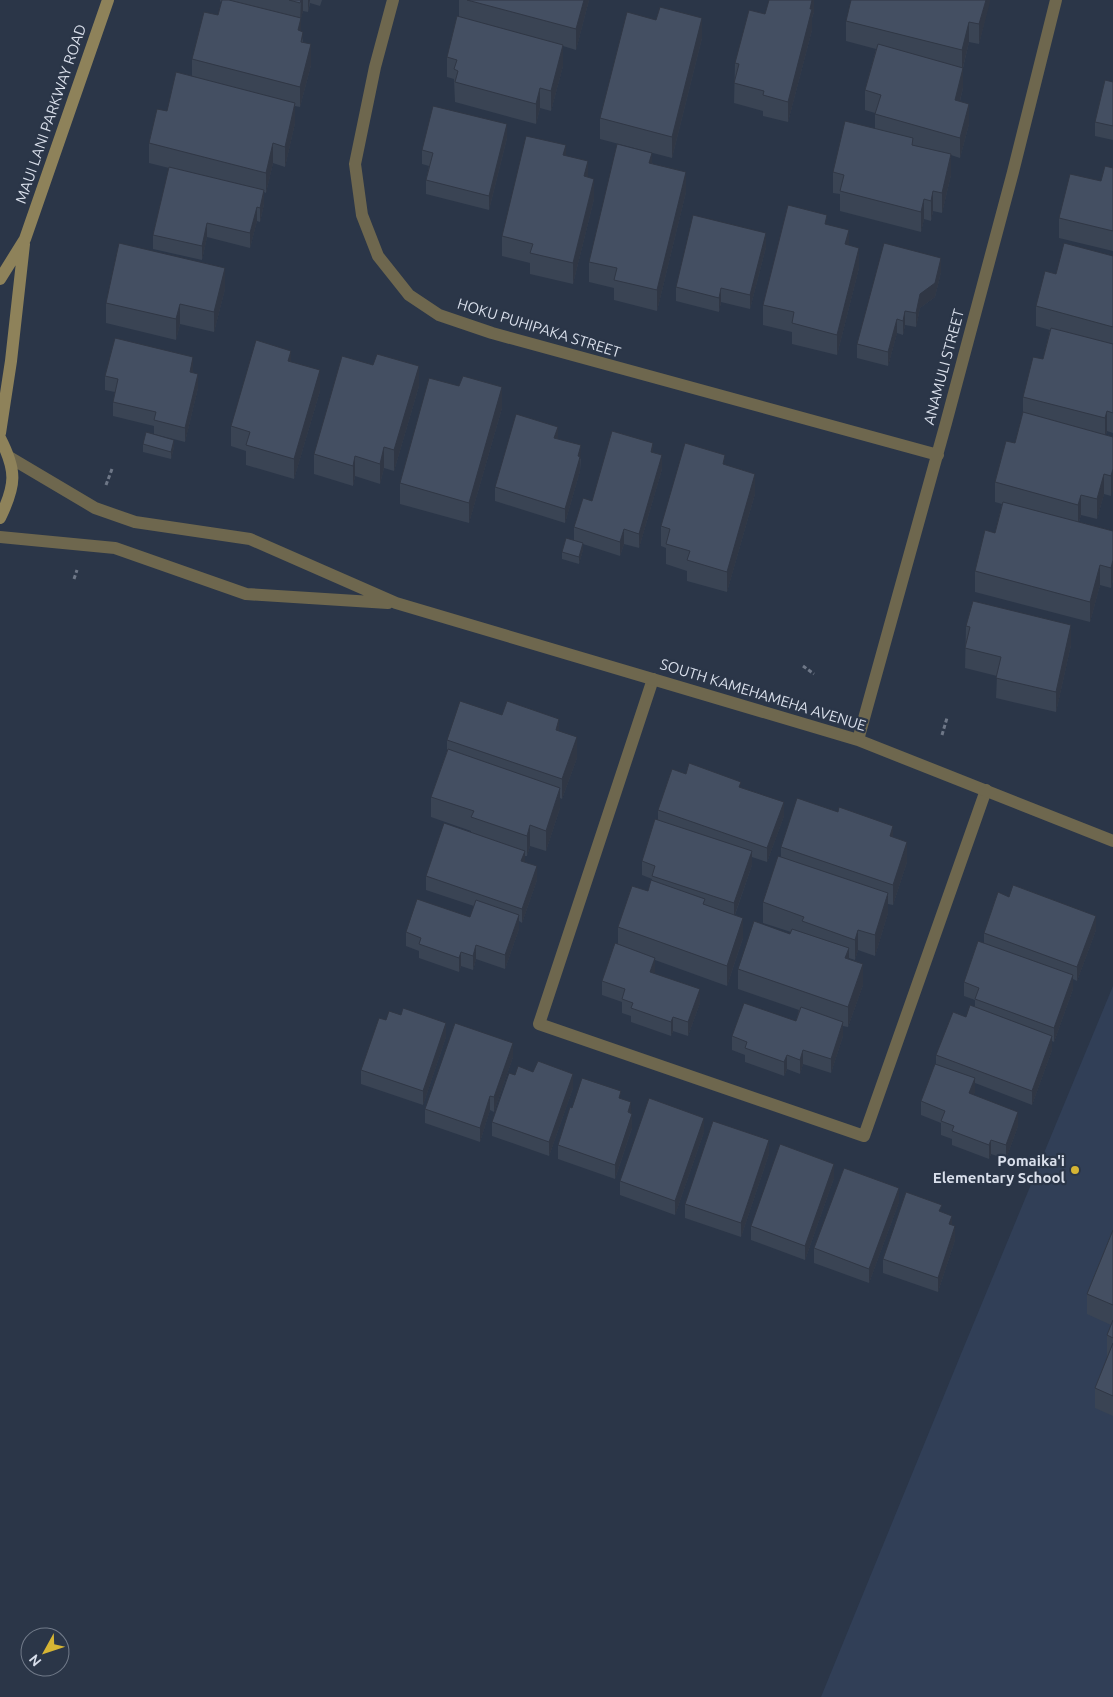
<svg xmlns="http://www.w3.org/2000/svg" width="1113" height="1697" viewBox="0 0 1113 1697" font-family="Ubuntu,sans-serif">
	<rect width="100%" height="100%" fill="#2b3648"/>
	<path fill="#313f57" d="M1113,986V1697H821L961,1354Z"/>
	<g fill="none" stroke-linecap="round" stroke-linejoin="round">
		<path stroke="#6e7787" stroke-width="3" stroke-dasharray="4 2.5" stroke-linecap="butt" d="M106,485L112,469
			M74,579L77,570
			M803,666L814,674
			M942,735L947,718"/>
		<path stroke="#6e674e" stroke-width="12" d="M653,679L539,1024L864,1136L986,790"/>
		<path stroke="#6e674e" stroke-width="12" d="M393,0L375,67L355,164L362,215L378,256L409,295L439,315L492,333L938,455
			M9,457L95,508L135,522L250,539L396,603L858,740L1113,841
			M0,537L115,548L246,594L388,603
			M858,740L946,423L1013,172L1056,0"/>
		<path stroke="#8e825a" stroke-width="12" d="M0,279L25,239L108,0
			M0,433L11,361L24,244
			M0,438C17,471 16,485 0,518"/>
	</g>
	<path fill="#3a4454" d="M220,0H322L320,6L310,3L308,12L303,11L301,18V31L303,42L311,65L300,107L295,106V123L285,167L273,163L266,193L264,192V204L260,222L257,221L250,248L207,237L202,260L153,249V235L169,168L149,163V143L167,111L192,76V59L218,15L221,3Z
		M459,0H589L576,50L563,46V66L551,111L540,108L536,124L455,102L454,79L447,77V57L459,17Z
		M814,0V12L812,18V30L788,122L763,116V111L734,103L735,63L765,14Z
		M990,0L979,44L969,42L963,68V88L960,101L969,124L960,158L951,155V175L942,213L933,211L931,221L924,219L921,232L840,211V194L833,193V172L875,129V113L865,110V90L876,49L846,41V21Z
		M702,38L672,158L600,139V118Z
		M1113,82V154V140L1095,136V122Z
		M507,138L489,210L426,194V180L429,166L422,164V150Z
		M566,156L588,177L594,199L573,284L530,274V263L502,256V236Z
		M652,163L686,192L657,311L614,300V288L589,282V262Z
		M1113,168V251L1059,238V218L1101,181Z
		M827,225L849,245L859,268L837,355L792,344V332L763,325V305Z
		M766,247L750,309L721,302L719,312L676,301V287Z
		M1113,256V433L1107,431L1106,435L1113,437L1111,496L1104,494L1097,519L1081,515L1079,522L1113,531V580L1111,588L1100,585L1090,622L975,592V571L995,533L1002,504L995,502V482L1015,443L1023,412V397L1043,359L1050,330L1036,326V306L1056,274Z
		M941,272L935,297L920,308L916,327L905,325L903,335L897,333L888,366L857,358V344Z
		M225,289L214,332L180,324L176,340L106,323V303Z
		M291,362L320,391L294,479L246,465V451L231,446V426Z
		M193,372L198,388L185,442L154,434V426L113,416V402L115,392L105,390V376Z
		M419,386L394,471L384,468L380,484L355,476L353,486L314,474V454Z
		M502,408L469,523L400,504V483Z
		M558,439L581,459L580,471L565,523L495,501V487Z
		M143,444L174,447L171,459L143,452Z
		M653,453L662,469L639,548L624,544L620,556L583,544V550L579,564L562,559V552L574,540V527L592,501Z
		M725,465L755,494L727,592L687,581V571L666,564V548L661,546V526Z
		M966,626L1071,645L1056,712L996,698L997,676L965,668Z
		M502,715L559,731L577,758L562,799L560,798V808L546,851L530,846L527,856H525V862L537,880L522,923L519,921V929L505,969L476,959L473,970L461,966L459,972L419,958V951L406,946V932L470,917L474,906L426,890V876L471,832V831L431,817V797L447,751V740Z
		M686,774L741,788L784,816L767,862L752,857V865L735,915L743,938L727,986L655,960L654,974L700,1003L688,1036L673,1031L671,1036L631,1022V1016L622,1013V1002L602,995V981L618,945V927L648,891L652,880V879L642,875V861L658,820V810Z
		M893,837L907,862L893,905L888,904V913L875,956L858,950L855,960L849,958V959L863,985L848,1027L843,1026V1036L831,1073L803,1064L800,1074L787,1069L784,1076L745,1062V1055L732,1050V1036L796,1021L799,1010L738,989V969L790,934L791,932L763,923V902L781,857V847Z
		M1096,930L1077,981L1073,979V989L1054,1042L1052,1041V1050L1032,1105L975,1083V1092L973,1095L1018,1126L1006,1159L991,1154L989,1159L952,1145V1139L941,1135V1123L921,1115V1101L936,1065V1055L966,1017L975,1007V1000L964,996V982L984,943V933Z
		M386,1020L446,1037L423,1105L361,1084V1070Z
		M513,1057L494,1112L490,1110L480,1142L425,1123V1109Z
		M515,1075L573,1088L549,1156L492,1136V1122Z
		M621,1098L631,1114L632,1128L615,1179L558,1159V1145L572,1108Z
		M704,1132L675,1215L620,1195V1181Z
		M769,1154L741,1237L685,1218V1204Z
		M834,1178L805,1260L751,1240V1226Z
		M899,1202L869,1283L814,1263V1248Z
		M942,1212L952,1225L955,1240L938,1292L883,1273V1259Z
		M1113,1230V1416L1095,1408V1388L1108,1356H1107V1335L1111,1325L1087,1314V1294Z"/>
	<path fill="#303745" d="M301,0H303V11L300,23Z
		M308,0H310L308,12Z
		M584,0H589L576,50V29Z
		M812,0H814V12L812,18V30L788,122V102Z
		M986,0H990V2L979,44V24Z
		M301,18V39L298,30Z
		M702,18V38L672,158V137Z
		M969,22V42L962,71V50Z
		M311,44V65L300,107V87Z
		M563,45V66L551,111V91Z
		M963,68V88L955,120V100Z
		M540,88V108L536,124V104Z
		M295,103V123L285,167V147Z
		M969,104V124L960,158V138Z
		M507,124V138L489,210V196Z
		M273,143V163L266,193V173Z
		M566,145V166L563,155Z
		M652,153V173L649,163Z
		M951,154V175L942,213V193Z
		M588,161V182L584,176Z
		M686,172V192L657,311V290Z
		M594,179V199L573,284V263Z
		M264,190V204L260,222V208Z
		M933,191V211L931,221V201Z
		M924,199V219L921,232V212Z
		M257,207V221L250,248V233Z
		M207,223V237L202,260V246Z
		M849,230V250L845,244Z
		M766,233V247L750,309V295Z
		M859,248V268L837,355V335Z
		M941,258V272L935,297L920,308L916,327V313L920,294Z
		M225,268V289L214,332V312Z
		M721,288V302L719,312V298Z
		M180,304V324L176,340V319Z
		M905,311V325L903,335V321Z
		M897,319V333L888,366V352Z
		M291,351V371L288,361Z
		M193,357V372L190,386V372Z
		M419,366V386L394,471V450Z
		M320,370V391L294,479V459Z
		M198,374V388L185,442V428Z
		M502,387V408L469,523V503Z
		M1107,411V431L1105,438V418Z
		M558,427V441L554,438Z
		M174,440V447L171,459V452Z
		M653,443V457L651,452Z
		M581,445L580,471L565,523V509L578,456Z
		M384,447V468L380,484V464Z
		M662,455V469L639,548V534Z
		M355,456V476L353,486V466Z
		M1113,469V490L1111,496V476Z
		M755,474V494L727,592V572Z
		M1104,474V494L1097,519V499Z
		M1081,495V515L1078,525V505Z
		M624,529V544L620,556V542Z
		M583,543V550L579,564V557Z
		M1113,560V580L1111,588V568Z
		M1100,565V585L1090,622V602Z
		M1071,625V645L1056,712V692Z
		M559,719V740L556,730Z
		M577,737V758L562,799V779Z
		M560,788V808L546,851V831Z
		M784,802V816L767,862V848Z
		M530,825V846L527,856V836Z
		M893,826V846L890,836Z
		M907,842V862L893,905V885Z
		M525,851V865L521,861Z
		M752,851V865L734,917V903Z
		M537,866V880L522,923V909Z
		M888,893V913L875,956V935Z
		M519,915V929L505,969V955Z
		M1096,916V930L1077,981V967Z
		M743,918V938L727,986V966Z
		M858,930V950L855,960V940Z
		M476,945V959L473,970V956Z
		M849,948V969L845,958Z
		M461,952V966L459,972V958Z
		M655,958V972L650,986V972Z
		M863,964V985L848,1027V1007Z
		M1073,975V989L1054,1042V1028Z
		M700,989V1003L688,1036V1022Z
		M673,1017V1031L671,1036V1022Z
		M843,1022V1036L831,1073V1059Z
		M446,1023V1037L423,1105V1091Z
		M1052,1036V1050L1032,1105V1091Z
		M513,1043V1057L494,1112V1097Z
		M803,1050V1064L800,1074V1060Z
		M787,1055V1069L784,1076V1062Z
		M573,1074V1088L549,1156V1142Z
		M975,1078V1092L969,1107V1093Z
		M490,1096V1110L480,1142V1128Z
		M631,1102L632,1128L615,1179V1165Z
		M1018,1112V1126L1006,1159V1145Z
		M704,1118V1132L675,1215V1201Z
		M769,1140V1154L741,1237V1223Z
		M991,1140V1154L989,1159V1145Z
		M834,1164V1178L805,1260V1246Z
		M899,1188V1202L869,1283V1269Z
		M952,1216V1230L949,1224Z
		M955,1226V1240L938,1292V1278Z"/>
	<path fill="#444f62" stroke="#303745" d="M222,0H229L301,18L298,30L303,32L301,42L311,44L300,87L192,59L204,12L218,15Z
		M289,0H301L300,3Z
		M467,0H584L576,29Z
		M769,0H812L810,9H812L788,102L763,95L764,91L734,83L739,64L735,63L749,10L765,14Z
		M851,0H986L979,24L969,22L962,50L846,21Z
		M660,7L702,18L672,137L600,118L627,12L656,20Z
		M457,16L563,45L551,91L540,88L536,104L455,82L458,71L454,69L457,60L447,57Z
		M878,44L963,68L955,100L969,104L960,138L875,114L881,95L865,90Z
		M176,72L295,103L285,147L273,143L266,173L149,143L157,109L167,111Z
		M1105,80L1113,82V126L1095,122Z
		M433,106L507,124L489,196L426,180L433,153L422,150Z
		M845,121L913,138L912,145L951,154L942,193L933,191L931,201L924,199L921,212L840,191L844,175L833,172Z
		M526,136L566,145L563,155L588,161L584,176L594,179L573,263L530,253L533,244L502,236Z
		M617,144L652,153L649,163L686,172L657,290L614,280L617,268L589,262Z
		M1105,166L1113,168V231L1059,218L1070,174L1101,181Z
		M169,167L264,190L260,208L257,207L250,233L207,223L202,246L153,235Z
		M788,205L827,215L825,224L849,230L845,244L859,248L837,335L792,323L794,312L763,305Z
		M693,215L766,233L750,295L721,288L719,298L676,287Z
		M119,243L225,268L214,312L180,304L176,319L106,303Z
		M884,243L941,258L935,283L920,294L916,313L905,311L903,321L897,319L888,352L857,344Z
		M1064,243L1113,256V327L1036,306L1045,271L1056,274Z
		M1051,328L1113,344V413L1107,411L1105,418L1023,397L1033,357L1043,359Z
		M115,338L193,357L190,372L198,374L185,428L154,420L156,412L113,402L118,379L105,376Z
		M256,340L291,351L288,361L320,370L294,459L246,445L250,432L231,426Z
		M377,354L419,366L394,450L384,447L380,464L355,456L353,466L314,454L342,356L373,365Z
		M463,376L502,387L469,503L400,483L429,378L459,386Z
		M1023,412L1113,437V469L1111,476L1104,474L1097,499L1081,495L1078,505L995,482L1006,441L1015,443Z
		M516,414L558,427L554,438L581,445L578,456L580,457L565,509L495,487Z
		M612,431L653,443L651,452L662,455L639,534L624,529L620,542L574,527L583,498L592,501Z
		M146,432L174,440L171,452L143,444Z
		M685,443L725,455L723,464L755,474L727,572L687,560L690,551L666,544L670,529L661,526Z
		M1003,502L1113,531V560L1111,568L1100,565L1090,602L975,571L985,530L995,533Z
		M566,538L583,543L579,557L562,552Z
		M973,601L1071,625L1056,692L996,678L1001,657L965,648L970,627L966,626Z
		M460,701L502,715L507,701L559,719L556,730L577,737L562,779L447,740Z
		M448,749L560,788L546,831L530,825L527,836L471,817L474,811L431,797Z
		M689,763L741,782L739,787L784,802L767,848L658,810L672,769L686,774Z
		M797,798L838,812L839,807L893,826L890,836L907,842L893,885L781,847Z
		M655,819L752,851L734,903L652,876L655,866L642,861Z
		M444,823L525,851L521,861L537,866L522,909L426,876Z
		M778,856L888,893L875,935L858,930L855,940L802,921L804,917L763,902Z
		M651,880L705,899L703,904L743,918L727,966L618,927L632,886L648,891Z
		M1013,885L1096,916L1077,967L984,933L998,892L1009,897Z
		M417,899L470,917L476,900L519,915L505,955L476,945L473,956L461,952L459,958L419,944L421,938L406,932Z
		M754,921L790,934L792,929L849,948L845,958L863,964L848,1007L738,969Z
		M978,941L1073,975L1054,1028L975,999L979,988L964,982Z
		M615,943L655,958L650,972L700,989L688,1022L673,1017L671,1022L631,1008L633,1003L622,999L625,989L602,981Z
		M744,1003L796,1021L801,1007L843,1022L831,1059L803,1050L800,1060L787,1055L784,1062L745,1048L747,1042L732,1036Z
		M970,1005L1052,1036L1032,1091L936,1055L953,1012L966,1017Z
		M403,1008L446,1023L423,1091L361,1070L379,1018L386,1020L389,1011L401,1015Z
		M455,1023L513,1043L494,1097L490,1096L480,1128L425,1109Z
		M538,1061L573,1074L549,1142L492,1122L509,1073L515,1075L518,1066L533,1072Z
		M935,1064L975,1078L969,1093L1018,1112L1006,1145L991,1140L989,1145L952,1131L954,1126L941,1121L945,1111L921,1101Z
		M582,1078L621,1091L619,1098L631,1102L628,1112L632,1114L615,1165L558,1145L570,1107L572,1108Z
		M649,1098L704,1118L675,1201L620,1181Z
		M713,1121L769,1140L741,1223L685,1204Z
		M780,1144L834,1164L805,1246L751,1226Z
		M844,1168L899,1188L869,1269L814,1248Z
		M906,1192L942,1205L939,1211L952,1216L949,1224L955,1226L938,1278L883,1259Z
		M1113,1230V1305L1087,1294Z
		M1113,1320V1338L1107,1335Z
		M1113,1343V1396L1095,1388Z"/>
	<circle fill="#d6b534" stroke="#2b3648" stroke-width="2" cx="1075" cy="1170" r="5"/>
	<g text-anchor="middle" stroke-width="4.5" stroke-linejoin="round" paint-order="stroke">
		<g font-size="15" fill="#d9dfeb" stroke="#2b3648">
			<text transform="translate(51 114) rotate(-71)" y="5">MAUI LANI PARKWAY ROAD</text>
			<text transform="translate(539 328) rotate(17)" y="5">HOKU PUHIPAKA STREET</text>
			<text transform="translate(944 367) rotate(-75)" y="5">ANAMULI STREET</text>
			<text transform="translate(763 695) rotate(17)" y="5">SOUTH KAMEHAMEHA AVENUE</text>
		</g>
		<g font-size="15" font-weight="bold" fill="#d9dfeb" stroke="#2b3648" text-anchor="end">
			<text x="1065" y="1166">Pomaika'i<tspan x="1065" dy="17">Elementary School</tspan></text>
		</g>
	</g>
	<g transform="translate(45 1652) rotate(230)"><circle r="24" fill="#2b3648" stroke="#717a89"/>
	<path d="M0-4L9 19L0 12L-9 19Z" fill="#d6b534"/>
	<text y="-8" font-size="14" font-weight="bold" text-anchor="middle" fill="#d9dfeb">N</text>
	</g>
</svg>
